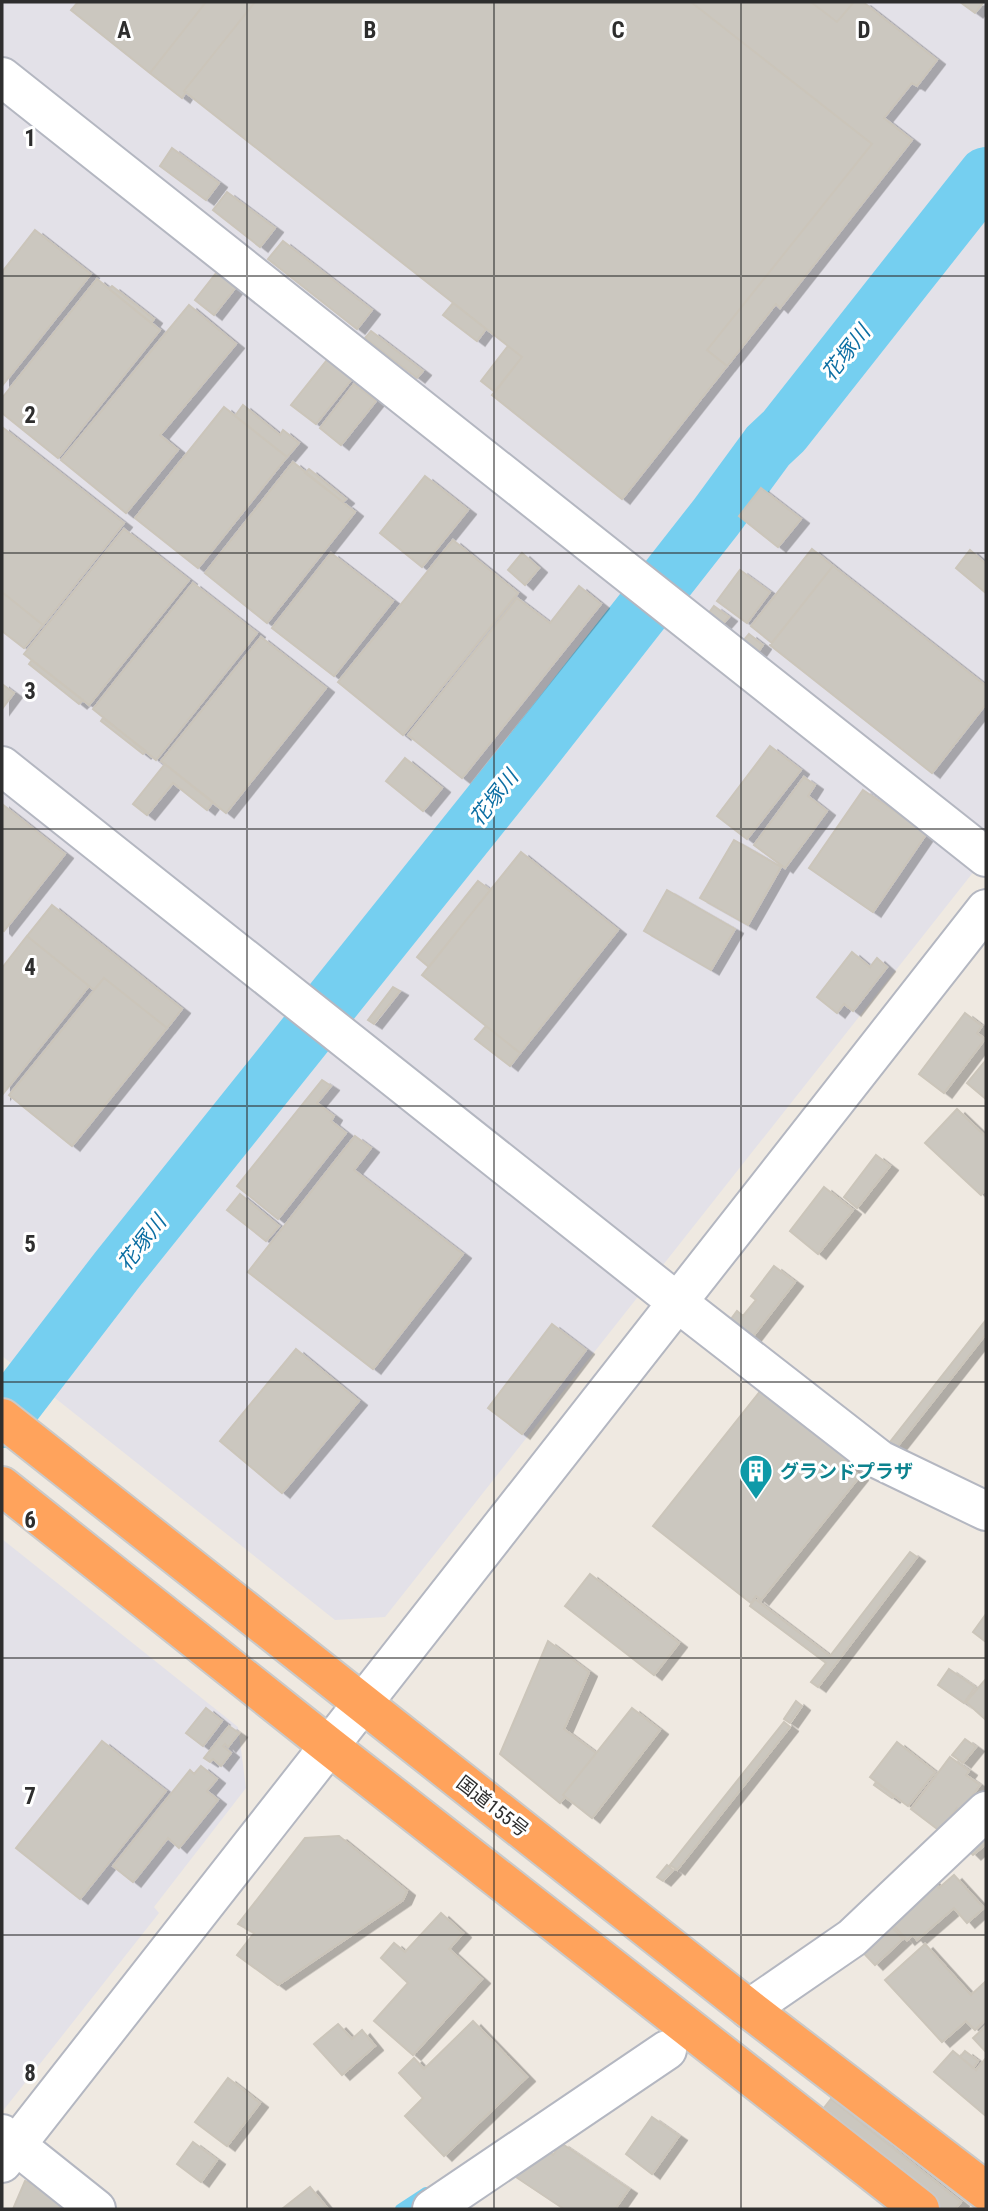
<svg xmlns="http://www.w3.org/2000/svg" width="988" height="2211" viewBox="0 0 988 2211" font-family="'Roboto Condensed','Noto Sans JP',sans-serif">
	<defs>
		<filter id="shadow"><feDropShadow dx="8" dy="4.5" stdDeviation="0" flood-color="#0004"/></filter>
	</defs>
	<rect width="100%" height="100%" fill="#efe9e1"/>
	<path fill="#e3e1e8" d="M2,2H986V856L385,1617L335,1620L2,1356Z
		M2,1539L238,1727L246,1788L154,1907L159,1913L2,2112Z"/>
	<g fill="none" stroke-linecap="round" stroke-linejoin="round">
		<path stroke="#75cff0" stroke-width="10" d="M400,2209L426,2192"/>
		<path stroke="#75cff0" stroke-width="56" d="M2,1420L117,1270L527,758L716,517L768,446L784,431L986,175"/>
	</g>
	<path fill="#cbc7bf" stroke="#cbc5ba" stroke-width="2" filter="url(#shadow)" d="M78,2H206L150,73L71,10Z
		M206,2H255L184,91L186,92L182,98L150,73Z
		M255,2H691L872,144L707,350L727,366L622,499L492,395L522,357L184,91Z
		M691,2H811L837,22L854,2H863L937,60L917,86L912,83L884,118L912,140L780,308L776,304L727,366L707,350L872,144Z
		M811,2H854L837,22Z
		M960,2H984L975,13Z
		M172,148L219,183L206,200L160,166Z
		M227,192L275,228L260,247L213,210Z
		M35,230L91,274L2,386V272Z
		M283,241L372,310L357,329L268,259Z
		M217,272L236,287L214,315L195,300Z
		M97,279L160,330L58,458L2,413V398Z
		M112,286L154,319L151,323L109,289Z
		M453,303L486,329L477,341L443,315Z
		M189,305L236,344L160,435L178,450L126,513L61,460Z
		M371,331L423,371L417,378L365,338Z
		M508,346L522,357L495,392L481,381Z
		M327,360L352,379L316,424L291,405Z
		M354,384L376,401L341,445L320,428Z
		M243,405L280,435L283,430L299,443L287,457L235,416Z
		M224,407L287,457L198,568L135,518Z
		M2,427L124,523L43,625L2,592Z
		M293,462L355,512L267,623L205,573Z
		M309,469L346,499L343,502L305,473Z
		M425,476L468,510L422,567L380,533Z
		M761,488L801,519L778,547L739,516Z
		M124,529L189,580L89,705L24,654Z
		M453,540L518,593L403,735L338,682Z
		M812,549L833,566L772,643L751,626Z
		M970,550L986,564V593L956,568Z
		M331,553L393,601L334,676L272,628Z
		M522,553L539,568L525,585L508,570Z
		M833,566L985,685L986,683V704L932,773L770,645Z
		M740,570L770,592L747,623L717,601Z
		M193,583L257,633L156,760L93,709Z
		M579,586L601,604L462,778L408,735L517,598L550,623Z
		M2,592L43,625L24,648L2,631Z
		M714,606L729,617L722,625L708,614Z
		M749,634L763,645L758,652L743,641Z
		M261,637L326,688L226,813L161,761Z
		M32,660L83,700L79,704L29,664Z
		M2,684L14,693L2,709Z
		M103,718L146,751L143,754L101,721Z
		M770,746L801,770L747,839L717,816Z
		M405,758L442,788L423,811L386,781Z
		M165,764L213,802L207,810L173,783L147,815L133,804Z
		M804,777L815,785L808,796L827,811L785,868L754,845Z
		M863,790L927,833L873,912L809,868Z
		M2,804L65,854L4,931L2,929Z
		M734,840L781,867L748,925L700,898Z
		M521,852L618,930L520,1053L422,975Z
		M478,881L490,890L429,967L417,957Z
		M667,890L735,929L711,970L644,931Z
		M52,905L182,1009L167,1028L104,978L94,990L27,936Z
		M27,936L89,986L3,1094L2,968Z
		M852,952L870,967L877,958L887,967L853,1011L844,1004L837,1013L817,997Z
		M104,978L167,1028L72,1146L9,1095Z
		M393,987L400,991L374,1024L368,1020Z
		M965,1013L982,1026L977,1033L985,1039L944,1093L919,1074Z
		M486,1026L520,1053L510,1066L475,1039Z
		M986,1060V1099L967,1083Z
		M322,1080L331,1086L317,1103L334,1116L331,1121L346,1133L278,1219L237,1186Z
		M957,1109L986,1137V1189L981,1195L925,1143Z
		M355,1136L371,1148L354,1170L463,1254L373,1369L248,1272Z
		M876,1155L890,1166L857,1208L844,1197Z
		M824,1187L853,1210L818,1254L790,1231Z
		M240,1194L279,1226L266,1241L227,1210Z
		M774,1266L795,1282L747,1344L725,1327L737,1311L743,1316L756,1300L751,1296Z
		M986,1320V1334L893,1452L886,1447Z
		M552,1324L586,1350L522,1434L488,1408Z
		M296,1349L359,1401L282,1493L220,1441Z
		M762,1389L857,1464L852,1470L860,1476L761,1600L756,1596L751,1603L653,1526Z
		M910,1552L917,1557L818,1687L811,1682L826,1663L750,1606L755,1599L830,1656Z
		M590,1574L679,1643L654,1675L565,1606Z
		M986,1614V1642L973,1632Z
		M548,1641L589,1672L564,1729L596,1753L563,1795L565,1797L560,1803L500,1754Z
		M949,1669L975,1687L964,1703L938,1685Z
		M986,1679V1720L966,1702Z
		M796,1701L802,1706L790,1723L784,1719Z
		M206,1708L222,1721L203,1746L186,1733Z
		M632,1708L660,1730L592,1818L563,1795Z
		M784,1722L790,1727L677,1870L670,1865Z
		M229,1726L239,1733L228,1747L225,1744L223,1746L231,1753L221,1766L213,1759L210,1762L204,1758Z
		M965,1739L976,1747L963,1763L952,1755Z
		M102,1741L166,1791L80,1899L16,1848Z
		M897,1742L935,1772L908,1806L870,1777Z
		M950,1757L969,1771L966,1775L980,1785L961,1811L957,1808L940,1831L911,1809Z
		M201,1766L217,1779L207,1791L218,1800L179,1848L168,1838L133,1882L113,1866L190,1770L194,1774Z
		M876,1782L894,1796L892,1798L874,1785Z
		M339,1836L407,1891L403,1900L278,1985L237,1955L254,1933L238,1924L305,1838Z
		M986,1836V1844L973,1855L963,1845Z
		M667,1865L673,1870L663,1881L657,1877Z
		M954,1875L984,1908L967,1923L954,1908L917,1940L913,1935L907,1940L885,1916L929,1877L939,1888Z
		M441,1913L463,1933L449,1949L482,1979L413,2055L374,2021L408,1983L381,1958L394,1943L405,1952Z
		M883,1918L903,1939L875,1965L855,1944Z
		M925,1944L971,1995L986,1981V2019L975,2030L966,2021L942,2042L885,1980Z
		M473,2021L527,2077L444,2156L405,2116L423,2098L399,2073L414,2058L424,2069Z
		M338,2024L352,2039L362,2030L375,2046L342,2075L314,2044Z
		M986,2026V2052L973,2038Z
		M953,2051L976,2070L986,2058V2116L934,2072Z
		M965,2051L978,2061L973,2068L960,2057Z
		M228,2078L260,2103L227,2146L195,2122Z
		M831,2099L961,2202L955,2209H942L820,2113Z
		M652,2117L679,2136L652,2174L626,2154Z
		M193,2142L217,2160L201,2182L177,2164Z
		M561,2143L629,2189L615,2209H564L516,2177L538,2145L553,2155Z
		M25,2181L64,2197L59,2209H13Z
		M310,2187L328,2209H282Z"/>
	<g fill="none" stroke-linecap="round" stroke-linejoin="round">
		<defs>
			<path id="minor" d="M2,77L986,857
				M2,766L677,1302L880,1460L986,1511
				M749,2009L852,1938L986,1811
				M2,2134L96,2209
				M2,2163L986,909
				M432,2209L667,2050"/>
			<path id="highway" d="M2,1418L749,2009L986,2191
				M2,1486L329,1746L920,2209"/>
		</defs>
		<use href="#minor" stroke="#b4b7c1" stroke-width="42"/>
		<use href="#highway" stroke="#c9c9c9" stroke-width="42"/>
		<use href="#minor" stroke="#fff" stroke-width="38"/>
		<use href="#highway" stroke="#ffa35c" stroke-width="38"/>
	</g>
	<path fill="none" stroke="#2e2e2e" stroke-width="2" stroke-opacity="0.55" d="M247,2V2209M494,2V2209M741,2V2209M2,276H986M2,553H986M2,829H986M2,1106H986M2,1382H986M2,1658H986M2,1935H986"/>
	<defs>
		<symbol id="building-pin" viewBox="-11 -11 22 30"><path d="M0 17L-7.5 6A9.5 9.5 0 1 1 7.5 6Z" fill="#0f9aa8" stroke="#fff"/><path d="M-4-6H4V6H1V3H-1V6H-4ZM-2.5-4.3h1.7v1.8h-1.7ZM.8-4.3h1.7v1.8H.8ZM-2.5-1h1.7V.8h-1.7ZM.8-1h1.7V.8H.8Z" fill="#fff"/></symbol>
	</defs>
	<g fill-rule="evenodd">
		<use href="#building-pin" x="737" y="1452" width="38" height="52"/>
	</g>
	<g text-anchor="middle" stroke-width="6" stroke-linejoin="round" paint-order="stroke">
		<g font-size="19" font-weight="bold" fill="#0d838f" stroke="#fff" text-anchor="start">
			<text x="780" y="1478">グランドプラザ</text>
		</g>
		<g font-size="19" fill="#2e2e2e" stroke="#fff">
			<text transform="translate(493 1806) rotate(38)" y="7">国道155号</text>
		</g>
		<g font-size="21" font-style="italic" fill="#0d6fa3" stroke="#fff">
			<text transform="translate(846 353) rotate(-52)" y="7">花塚川</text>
			<text transform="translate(494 798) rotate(-52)" y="7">花塚川</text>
			<text transform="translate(142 1243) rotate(-52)" y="7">花塚川</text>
		</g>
	</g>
	<g font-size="23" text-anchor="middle" font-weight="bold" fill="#2e2e2e" stroke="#fff" stroke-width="6" stroke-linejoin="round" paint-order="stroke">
		<text x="124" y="38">A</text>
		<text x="370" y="38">B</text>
		<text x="618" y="38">C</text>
		<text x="864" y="38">D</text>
		<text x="30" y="146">1</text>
		<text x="30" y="423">2</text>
		<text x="30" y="699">3</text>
		<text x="30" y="975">4</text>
		<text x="30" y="1252">5</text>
		<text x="30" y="1528">6</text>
		<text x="30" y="1804">7</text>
		<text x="30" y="2081">8</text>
	</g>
	<rect width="988" height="2211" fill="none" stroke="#2e2e2e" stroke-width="7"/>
</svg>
